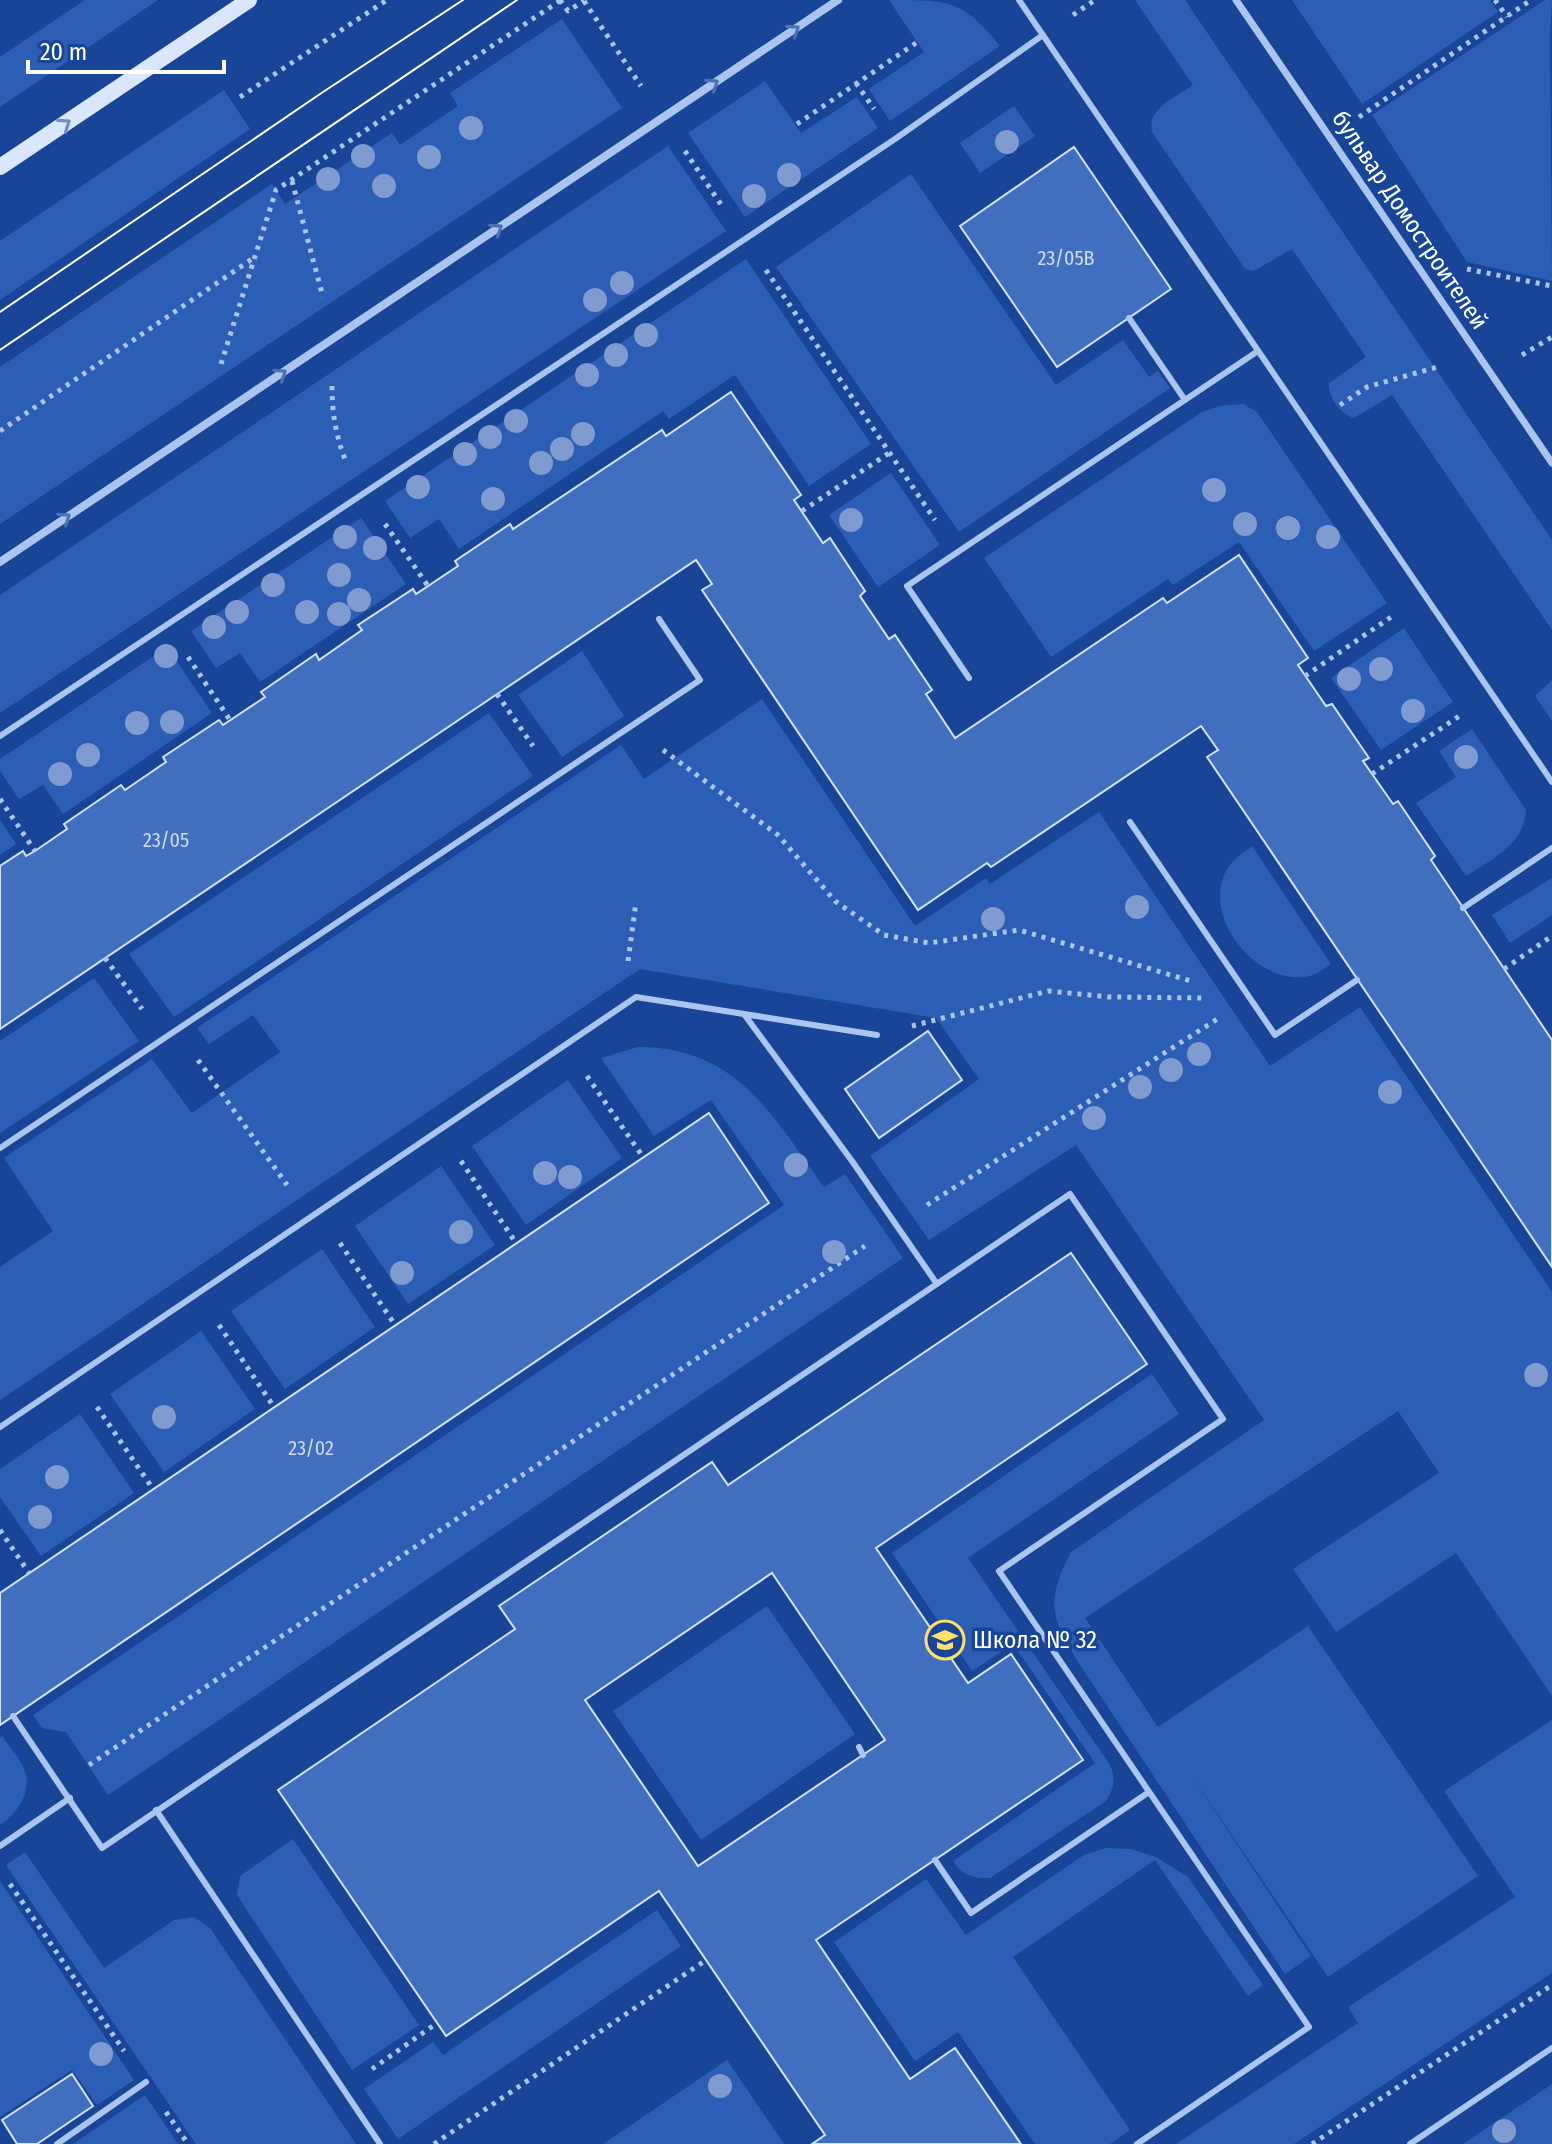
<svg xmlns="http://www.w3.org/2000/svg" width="1552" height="2144" viewBox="0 0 1552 2144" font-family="'Fira Sans Condensed',sans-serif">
	<rect width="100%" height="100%" fill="#184597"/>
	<path fill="#2c5eb6" d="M85,0H158L0,107V57Z
		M889,0C948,0 964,0 1000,46L890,121L869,89L924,52Z
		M1135,0H1185L1552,540V630L1392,395L1354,418C1340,414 1328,397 1329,383L1366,357L1292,249L1254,271L1245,269L1152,132C1146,108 1177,97 1193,85Z
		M1292,0H1490L1498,12L1362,104Z
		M1545,0H1552L1550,35L1552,281L1467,262L1372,115Z
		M562,19L622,108L0,524V367L272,184L285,204L392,133L400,145L458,106L450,93Z
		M765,81L801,133L857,97L878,128L745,217L688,133Z
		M224,90L250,129L0,300V241Z
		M1014,106L1035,136L980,173L960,143Z
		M668,146L726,231L0,713V595Z
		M911,174L1056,385L1123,340L1149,377L1158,371L1170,388L959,532L776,267Z
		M746,259L871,444L809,486L735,375L669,419L663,411L459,549L439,519L410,538L385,501Z
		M1243,404L1257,412L1387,603L1314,651L1239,542L1173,585L1168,579L1051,657L984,558L1202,412L1220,406Z
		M891,473L940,545L878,587L829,515Z
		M361,518L406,584L260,682L240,653L216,668L191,631Z
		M1404,628L1453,702L1381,750L1331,678Z
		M167,647L212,713L63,814L43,785L19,799L0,771V759Z
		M582,651L624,716L562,757L518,695Z
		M1552,680V721L1535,696Z
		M762,699L915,926L986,878L990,884L1099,812L1270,1066L1360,1007L1552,1292V1696L1456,1553L1336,1632L1293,1569L1439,1473L1398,1411L1085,1618L1158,1727L1308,1626L1478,1876L1328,1977L1189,1772L1311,1956L1285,1974L1076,1659C1049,1615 1047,1598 1071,1552L1264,1420L1076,1145L929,1240L870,1156L979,1079L936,1018L640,969L0,1400V1267L53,1231L4,1158L152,1059L192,1113L280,1052L253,1015L209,1044L197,1028L621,745L644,779Z
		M489,713L533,776L174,1017L129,954Z
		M1472,729L1526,810C1525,844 1491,860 1466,876L1416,803L1456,777L1439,751Z
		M0,820L16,844L0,855Z
		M1252,846L1331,964C1325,968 1317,974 1310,976C1259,988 1201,919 1226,871C1232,860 1241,854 1252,846Z
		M1552,878V915L1510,943L1492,915Z
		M94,978L139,1041L0,1133V1041Z
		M638,1047C737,1047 773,1116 824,1187L845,1174L903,1258L108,1795L66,1732L42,1728L33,1715L784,1205L711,1100L654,1136L601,1058Z
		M568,1080L622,1158L526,1225L472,1146Z
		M441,1166L495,1245L408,1304L355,1226Z
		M322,1249L375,1327L285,1389L231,1311Z
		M201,1331L255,1409L164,1472L110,1394Z
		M1152,1374L1179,1414L968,1558L1110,1765C1116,1779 1114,1788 1106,1801L990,1878C972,1878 963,1876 953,1861L1095,1763L1013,1644L972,1671L892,1553Z
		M80,1414L134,1493L41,1556L0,1497V1469Z
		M767,1606L855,1734L701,1840L613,1711Z
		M1552,1720V1973L1294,2144H1176L1358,2023L1348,2007L1515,1897L1444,1791Z
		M2,1736C9,1746 20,1758 24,1769C33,1791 18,1813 0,1825V1738Z
		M293,1839L419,2025L352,2070L237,1895L240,1876Z
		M1106,1848L1131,1849L1156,1857L1188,1877L1263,1985L1248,1996L1155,1860L1013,1957L1130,2130L1110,2144H1035L958,2032L915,2061L834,1942L926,1879L966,1935L1084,1855Z
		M25,1852L104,1968L174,1920L194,1917L210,1928L356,2144H196L6,1865Z
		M0,1881L134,2080L97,2105L72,2070L0,2117Z
		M657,1910L681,1946L398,2139L364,2089L433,2042L443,2055Z
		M727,2060L784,2144H603Z
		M1552,2084V2144H1463Z
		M145,2095L178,2144H73Z"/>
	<path fill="#416fbf" stroke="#d3e2fc" stroke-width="2" fill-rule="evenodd" d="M1074,147L1171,289L1057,367L960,226Z
		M731,392L801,495L794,500L823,543L830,538L865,591L860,596L889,639L895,635L932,690L926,694L955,738L1163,598L1167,603L1239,555L1308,658L1298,665L1326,706L1332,704L1369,758L1363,761L1393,804L1398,801L1435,856L1431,860L1552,1040V1267L1207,757L1218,750L1201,726L991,867L987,863L918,910L702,590L712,584L696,560L0,1029V866L23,851L26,856L35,851L67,829L64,824L121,785L125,790L166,762L163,757L219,720L223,725L265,697L261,692L316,654L319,660L362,630L358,625L413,589L416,594L458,566L455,561L510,524L513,529L662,430L666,436Z
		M928,1031L962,1080L879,1138L845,1089Z
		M709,1113L769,1203L0,1725V1593Z
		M1071,1253L1147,1364L876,1548L968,1683L1011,1654L1083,1760L816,1940L910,2079L955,2048L1021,2144H812L825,2135L659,1891L446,2036L278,1790L515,1629L499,1606L712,1462L728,1485ZM772,1573L885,1740L698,1866L585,1700Z
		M72,2074L93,2106L37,2144H17L2,2120Z"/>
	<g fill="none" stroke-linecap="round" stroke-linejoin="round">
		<path stroke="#abc5f1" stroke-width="5" stroke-dasharray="4 6" stroke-linecap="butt" d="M560,0L568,11L584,1
			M1495,0L1507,17
			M584,1L641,86
			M1073,15L1095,0
			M856,83L874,109
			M240,97L387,0
			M1359,117L1531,0
			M797,124L916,43
			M685,151L724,209
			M292,181L323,297
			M1467,269L1552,286
			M766,270L935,520
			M1522,355L1552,337
			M221,364L276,190L561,0
			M332,386C332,414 336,436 346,462
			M1340,405L1367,387L1441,366
			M0,431L255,257
			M802,511L889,453
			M385,524L428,586
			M188,657L230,720
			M1305,676L1394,615
			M497,694L533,746
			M663,750L778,835L835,901L884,935L929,943L1019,930L1191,981
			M1372,774L1461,715
			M0,799L35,851
			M105,958L142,1009
			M628,961L636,902
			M1504,969L1552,936
			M912,1026L1048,991L1110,997L1205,998
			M198,1060L287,1185
			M587,1076L643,1157
			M461,1161L516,1243
			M927,1205L1219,1018
			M340,1243L395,1325
			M219,1325L274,1407
			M97,1407L153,1489
			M0,1530L29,1573
			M89,1765L865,1246
			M10,1884L124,2051
			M372,2069L437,2023
			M166,2112L188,2144
			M434,2144L706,1960
			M1312,2144L1552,1985"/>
		<path stroke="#abc5f1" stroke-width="6" d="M1019,0L1552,782
			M1129,318L1185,400
			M969,678L907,586L1258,351
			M0,736L895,139L1043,35
			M1130,822L1275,1035L1357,980
			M1463,908L1552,848
			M744,1014L877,1035
			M0,1148L700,680L659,619
			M0,1427L636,997L744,1014L852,1161L937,1284
			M13,1716L102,1848L1070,1194L1223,1419L999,1571L1309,2027L1137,2144
			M859,1747L863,1755
			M156,1810L380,2144
			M0,1846L70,1798
			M935,1860L971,1913L1149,1792
			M57,2144L146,2082
			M1410,2144L1552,2048"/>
		<path stroke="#abc5f1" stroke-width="7" d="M1236,0L1552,463"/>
		<path stroke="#abc5f1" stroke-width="8" d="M0,562L838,0"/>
		<path stroke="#dae6fc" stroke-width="16" d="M0,167L249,0"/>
		<path stroke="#fff" stroke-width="2" d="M0,312L323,92L463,0
			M0,350L517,0"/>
	</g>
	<g fill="#7f9bcf">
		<circle cx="471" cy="128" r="12"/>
		<circle cx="1007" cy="142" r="12"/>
		<circle cx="363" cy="156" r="12"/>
		<circle cx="429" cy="157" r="12"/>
		<circle cx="789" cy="175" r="12"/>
		<circle cx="328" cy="179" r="12"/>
		<circle cx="384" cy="186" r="12"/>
		<circle cx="754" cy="196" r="12"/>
		<circle cx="622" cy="283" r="12"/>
		<circle cx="595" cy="300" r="12"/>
		<circle cx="646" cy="335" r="12"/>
		<circle cx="616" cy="355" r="12"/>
		<circle cx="587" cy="375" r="12"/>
		<circle cx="516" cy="421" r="12"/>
		<circle cx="583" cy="434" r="12"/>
		<circle cx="490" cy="437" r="12"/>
		<circle cx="562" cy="449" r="12"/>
		<circle cx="465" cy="454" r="12"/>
		<circle cx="541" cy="463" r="12"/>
		<circle cx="418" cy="487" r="12"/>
		<circle cx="1214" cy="490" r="12"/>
		<circle cx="493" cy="499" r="12"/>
		<circle cx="851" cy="520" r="12"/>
		<circle cx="1245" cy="524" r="12"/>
		<circle cx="1288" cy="528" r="12"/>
		<circle cx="345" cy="537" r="12"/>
		<circle cx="1328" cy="537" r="12"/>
		<circle cx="375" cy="548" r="12"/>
		<circle cx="339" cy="575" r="12"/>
		<circle cx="273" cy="585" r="12"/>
		<circle cx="359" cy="600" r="12"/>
		<circle cx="237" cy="612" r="12"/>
		<circle cx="307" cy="612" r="12"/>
		<circle cx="339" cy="614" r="12"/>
		<circle cx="214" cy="627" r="12"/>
		<circle cx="166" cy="656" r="12"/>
		<circle cx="1381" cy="669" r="12"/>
		<circle cx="1349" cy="679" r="12"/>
		<circle cx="1413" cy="711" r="12"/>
		<circle cx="172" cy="722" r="12"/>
		<circle cx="137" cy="723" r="12"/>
		<circle cx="88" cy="755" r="12"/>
		<circle cx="1466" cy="757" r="12"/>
		<circle cx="60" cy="774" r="12"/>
		<circle cx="1137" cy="907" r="12"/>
		<circle cx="993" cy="919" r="12"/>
		<circle cx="1199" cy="1054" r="12"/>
		<circle cx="1171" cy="1070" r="12"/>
		<circle cx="1140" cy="1087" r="12"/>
		<circle cx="1390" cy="1092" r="12"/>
		<circle cx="1094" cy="1118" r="12"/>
		<circle cx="796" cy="1165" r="12"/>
		<circle cx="545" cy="1173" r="12"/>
		<circle cx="570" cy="1177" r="12"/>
		<circle cx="461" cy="1232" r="12"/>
		<circle cx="834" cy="1252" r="12"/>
		<circle cx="402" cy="1273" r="12"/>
		<circle cx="1536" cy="1375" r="12"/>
		<circle cx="164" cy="1417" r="12"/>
		<circle cx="57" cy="1477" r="12"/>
		<circle cx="40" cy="1517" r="12"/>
		<circle cx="101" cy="2054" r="12"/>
		<circle cx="720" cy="2086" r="12"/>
		<circle cx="1504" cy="2131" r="12"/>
	</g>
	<defs><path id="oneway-chevron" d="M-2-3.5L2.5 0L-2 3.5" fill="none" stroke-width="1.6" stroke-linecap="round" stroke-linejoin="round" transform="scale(2)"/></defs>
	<g stroke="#4b72b6">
		<use href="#oneway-chevron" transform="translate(794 30) rotate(-34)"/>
		<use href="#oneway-chevron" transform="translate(713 84) rotate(-34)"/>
		<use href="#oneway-chevron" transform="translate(497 229) rotate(-34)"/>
		<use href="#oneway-chevron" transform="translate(281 374) rotate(-34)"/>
		<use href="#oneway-chevron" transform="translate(65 518) rotate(-34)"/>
	</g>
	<use stroke="#6f8dc4" href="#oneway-chevron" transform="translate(65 124) rotate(-34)"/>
	<defs>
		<symbol id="school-ring" viewBox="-11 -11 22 22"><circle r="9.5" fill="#184597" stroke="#ffe06b" stroke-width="1.5"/><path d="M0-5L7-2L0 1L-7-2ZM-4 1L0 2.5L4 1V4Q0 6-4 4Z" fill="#ffe06b"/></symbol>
	</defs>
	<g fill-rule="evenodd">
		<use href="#school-ring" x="923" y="1618" width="44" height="44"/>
	</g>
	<g text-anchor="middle" stroke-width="7" stroke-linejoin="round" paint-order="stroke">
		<g font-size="20" fill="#d0dbef">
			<text x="1066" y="265">23/05В</text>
			<text x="166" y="847">23/05</text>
			<text x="311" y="1455">23/02</text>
		</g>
		<g font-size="24" fill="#fff" stroke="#184597">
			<text transform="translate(1410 220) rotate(56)" y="8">бульвар Домостроителей</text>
		</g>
		<g font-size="24" fill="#fff" stroke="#184597" text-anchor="start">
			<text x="973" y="1648">Школа № 32</text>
		</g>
	</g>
	<path d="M28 60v12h196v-12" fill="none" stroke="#ffffff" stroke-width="4"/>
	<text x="40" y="60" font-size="24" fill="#ffffff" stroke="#184597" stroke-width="6" paint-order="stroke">20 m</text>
</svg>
